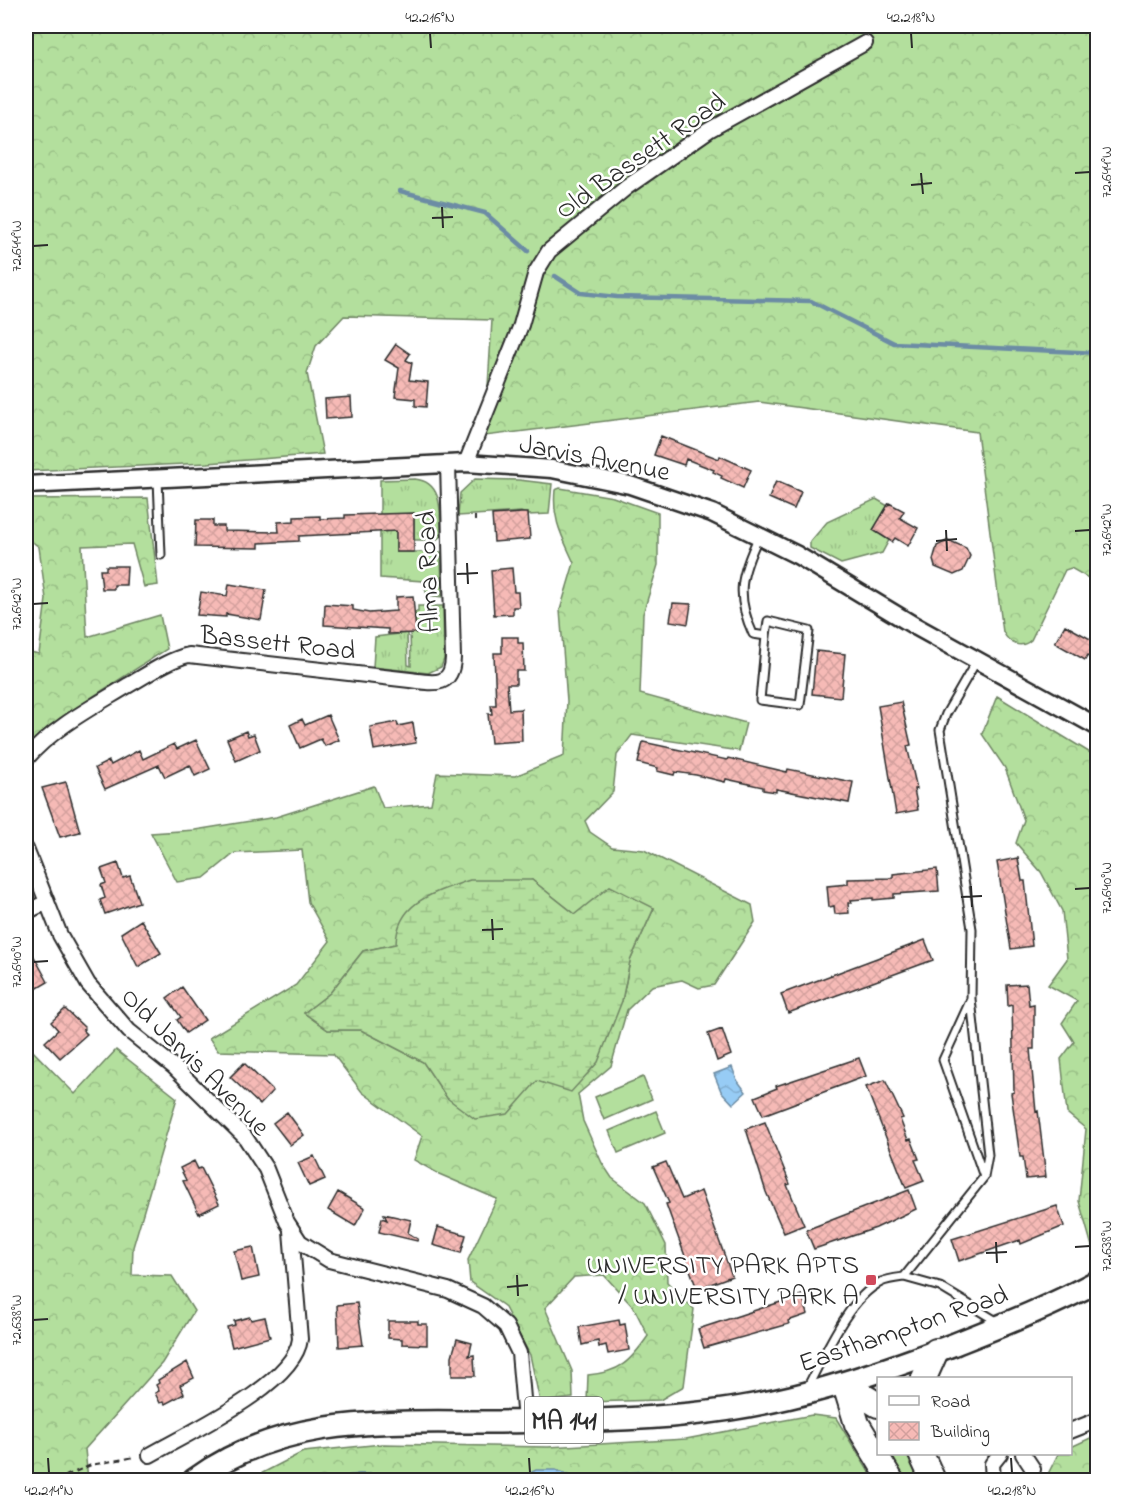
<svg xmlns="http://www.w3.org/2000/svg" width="1123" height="1506" viewBox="0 0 1123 1506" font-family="'Indie Flower',sans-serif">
	<defs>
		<pattern id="grass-tufts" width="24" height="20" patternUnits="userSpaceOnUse" patternTransform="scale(1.5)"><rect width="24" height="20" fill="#b3df9d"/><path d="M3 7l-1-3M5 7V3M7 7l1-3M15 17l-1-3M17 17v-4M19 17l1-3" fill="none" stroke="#9ac087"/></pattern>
		<pattern id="forest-crowns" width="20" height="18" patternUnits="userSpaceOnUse" patternTransform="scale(1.5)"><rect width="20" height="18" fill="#b3df9d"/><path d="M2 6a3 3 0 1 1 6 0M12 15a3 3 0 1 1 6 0" fill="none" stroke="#9ac087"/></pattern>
		<pattern id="wetland-marsh" width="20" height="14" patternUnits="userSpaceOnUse" patternTransform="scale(1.5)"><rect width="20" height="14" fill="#b3df9d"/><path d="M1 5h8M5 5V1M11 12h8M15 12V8" fill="none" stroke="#9ac087"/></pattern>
		<pattern id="water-waves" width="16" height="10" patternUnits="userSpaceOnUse" patternTransform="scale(1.5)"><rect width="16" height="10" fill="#97ccf5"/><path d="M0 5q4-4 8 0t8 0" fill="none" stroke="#82afd2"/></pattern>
		<pattern id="building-cross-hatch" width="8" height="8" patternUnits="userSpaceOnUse" patternTransform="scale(1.5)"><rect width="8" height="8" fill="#f6bab6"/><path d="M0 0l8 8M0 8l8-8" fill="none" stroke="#d3a09d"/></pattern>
	</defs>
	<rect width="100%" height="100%" fill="#fff"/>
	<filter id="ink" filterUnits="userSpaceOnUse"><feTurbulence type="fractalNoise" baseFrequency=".0167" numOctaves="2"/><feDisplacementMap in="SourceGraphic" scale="12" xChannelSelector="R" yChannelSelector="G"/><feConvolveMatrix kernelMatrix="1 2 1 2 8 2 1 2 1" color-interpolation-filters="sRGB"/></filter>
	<g filter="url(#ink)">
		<path fill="url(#grass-tufts)" stroke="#6f8564" stroke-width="1.5" d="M415,479C444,482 440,514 441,536L436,540H414V513L386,531H396V552H441L442,597L427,595L423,581L380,578V480Z
			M475,479L519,480L552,484L549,514L528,515L521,512L458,516L460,493Z
			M876,499L888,506L873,530L889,540L882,553L841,564L810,548V542L827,522Z
			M418,606H443L444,659L441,667L428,673L373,667L375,637L407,633L408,665L411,666L410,633L416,632L415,612H418Z
			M885,1454H906L921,1480H903Z"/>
		<path fill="url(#forest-crowns)" stroke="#6f8564" stroke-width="1.5" fill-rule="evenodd" d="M26,26H1097V583L1071,568L1065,570L1031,640C1020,650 1009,643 1003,632L977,432L759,402L485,436L492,320L344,316L316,346L307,373L323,454L208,463L26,471Z
			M560,488L613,497L658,513V565L643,614L640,694L746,723L739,751L632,735L617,755L613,792L585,821L590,832L612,847L644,850L752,905L755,922L714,985L699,988L682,980L652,986L627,1010L611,1066L578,1094L583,1121L602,1163L612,1178L645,1203L666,1245L667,1282L694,1309L684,1386L660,1400L587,1402L588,1375C620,1372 630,1362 648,1336L634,1308L604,1275L574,1277L545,1308L572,1371L573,1398L540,1402L530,1355L504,1306L470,1282L468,1260L497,1199L439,1174L414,1160L422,1136L362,1092L333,1054L218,1051L209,1038L296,985L330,941L308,902L302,850L235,853L204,878L177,882L151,833L195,830L276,817L374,786L383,808L431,804L437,773L515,776L564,756L567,701L560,610L574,563C562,536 552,520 555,490ZM532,880L575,914L654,908L630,961L622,1001L537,1081L447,1098L423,1062L361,1030H328L304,1013L330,993L363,951L396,944Z
			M148,498L158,585L144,587L132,544L82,546L87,637L160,615L167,649L92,697L26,747V651L39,654L46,599L39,547L26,537V499Z
			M997,696L1097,757V1264L1079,1201L1086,1129L1067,1113L1061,1059L1074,1042L1062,1023L1077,1001L1048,985L1067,959L1062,911L1041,872L1016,843L1024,820L1005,768L982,734Z
			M26,1044L75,1094L116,1050L177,1098L133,1247L132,1275L172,1276L194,1311L162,1363L85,1449L88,1480H26Z
			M812,1415L836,1418L874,1480H465L446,1474H359L320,1480H249L303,1452L382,1444L548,1447L686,1439Z
			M1097,1435V1480H1045L1058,1454H1070L1071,1447Z"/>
		<path fill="url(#wetland-marsh)" stroke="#6f8564" stroke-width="1.5" d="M470,880H532L575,914L610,886L654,908L630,961L622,1001L598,1062L571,1092L537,1081L508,1114L475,1119L447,1098L423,1062L361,1030H328L304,1013L330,993L363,951L396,944C397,901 436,892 470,880Z"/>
		<path fill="#b3df9d" stroke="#6f8564" stroke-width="1.5" d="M643,1077L652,1099L604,1120L595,1097Z
			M656,1111L665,1133L618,1153L609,1131Z"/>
		<path fill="url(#water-waves)" stroke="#6c8ca4" stroke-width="1.5" d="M732,1067L737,1080L746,1092L733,1104L721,1091L714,1074Z
			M536,1470H556L573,1477L575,1480H517Z
			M644,1471L702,1473L711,1480H600L616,1474Z
			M359,1474L455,1475L465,1480H320Z"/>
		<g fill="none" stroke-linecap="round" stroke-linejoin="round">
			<path stroke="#6c8ca4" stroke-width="4.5" d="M400,191L485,213L528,251
				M555,276L581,293L617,297L811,301L894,343L1098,353"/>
		</g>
		<path fill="url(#building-cross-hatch)" stroke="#2b2b2b" stroke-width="1.5" d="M396,344L410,354L406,360L412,363L409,380L428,382L426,407L415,406V399L395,397L399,368L385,360Z
			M351,397L352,417L326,419L325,399Z
			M661,436L719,459L720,456L751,470L743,488L721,478L722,476L713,472L714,470L686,459L684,465L654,455Z
			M776,481L801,492L794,509L769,498Z
			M889,503L904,511L900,518L918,528L908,546L895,538L892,542L873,530Z
			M414,513V552H396V531L299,536V541L259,543V548L195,547L196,520H213V526H224V531L279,532L278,522L294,521V517L320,516V519L345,518V515Z
			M521,513H528L530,539L494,542L492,515Z
			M948,540L966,548L970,556L963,571L954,575L935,567L933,560L937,546Z
			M106,566H127L126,585H114V589H102L100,570H106Z
			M512,568L514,592H518L519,607H513V614L494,615L491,570Z
			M229,584L266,590L261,620L226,614V617L197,615L201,592L227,596Z
			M413,596L416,633L388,634V629L324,625L325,604L353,606V610L369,613L396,611V597Z
			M673,603L691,604L688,624L670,621Z
			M1065,625L1094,641L1098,649L1092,658L1088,655L1085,660L1055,643Z
			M502,637H518V643H523L524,671H516V684H507L509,710L521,709L522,741L491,743L488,714H492L491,705H496L494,653H502Z
			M816,651L845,654L841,697L812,694Z
			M901,702L911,745L907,746L917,789H914L918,810L896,814L878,706Z
			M328,715L339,740L325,746L321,739L300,748L290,725L302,719L305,725Z
			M397,722L398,726L413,723L416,743L374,750L370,727Z
			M246,731L248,736L254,734L260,750L236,761L227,739Z
			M196,740L210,769L195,776L190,765L165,777L159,765L105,789L95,768L109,761L111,765L139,750L143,759L174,744L177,749Z
			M643,742L727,760L728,758L787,772L788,769L853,782L849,803L776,789V792L763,790V787L726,779L725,782L696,775L675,772L674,775L657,771L658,768L638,763Z
			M66,782L80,832L60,837L42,788Z
			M1018,858L1022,881H1025L1032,946L1011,949L997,862Z
			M118,863L123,878L130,876L139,902L105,914L100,900L105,898L101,885L106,883L101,869Z
			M937,869L939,891L894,894V898L873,900V898L851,900L852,903H848L849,913L835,914L834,906L829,907L827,886L848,884V879L893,878V874Z
			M141,920L161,953L138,967L121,933Z
			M925,940L933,960L788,1013L781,994Z
			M26,942L48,982L31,992L26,982Z
			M1027,984L1029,1005L1034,1004V1049H1030L1036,1112L1038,1111L1046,1177L1026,1179L1023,1157H1020L1011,1093L1014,1092L1012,1005L1008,1006L1007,985Z
			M182,987L205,1020L186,1033L177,1020L181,1017L167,998Z
			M65,1009L85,1028L83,1030L87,1034L60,1058L45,1042L58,1030L51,1022Z
			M722,1029L731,1055L717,1061L708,1034Z
			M859,1058L866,1076L763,1115L755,1097L777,1088L776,1086Z
			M244,1063L273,1091L260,1105L230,1077Z
			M885,1080L903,1118L900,1119L908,1140L911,1139L919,1159L915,1160L924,1181L906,1188L866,1087Z
			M287,1112L304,1135L290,1145L273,1123Z
			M765,1122L790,1184L787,1185L804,1225L784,1233L766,1192L746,1129Z
			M314,1156L325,1179L309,1186L298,1163Z
			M194,1161L198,1169L201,1168L219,1204L199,1214L183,1181L186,1180L180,1168Z
			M666,1162L682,1199L701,1191L732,1276L697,1289L666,1204L669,1203L653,1167Z
			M909,1190L916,1209L876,1228L814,1249L806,1230Z
			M338,1192L365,1208L355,1226L328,1210Z
			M1057,1206L1064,1226L1021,1244L1020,1240L959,1261L952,1239Z
			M384,1214L411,1220L408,1233L418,1239L417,1241L379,1232L382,1218L387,1220Z
			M438,1227L466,1235L461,1253L433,1245Z
			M253,1247L259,1277L241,1281L234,1251Z
			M802,1295L808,1314L788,1321L789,1324L704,1348L698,1329Z
			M357,1303L363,1345L339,1347L337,1305Z
			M250,1317L251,1320L265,1317L270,1337L232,1347L227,1327L235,1325L234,1321Z
			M619,1320L620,1325L625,1324L629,1350L608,1354L606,1345L599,1347L598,1341L582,1345L579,1327Z
			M388,1321H418V1324H427V1345L402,1344V1339L388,1338Z
			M457,1339L472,1343L469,1356L474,1355L475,1376H452V1356Z
			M187,1362L194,1378L180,1385L184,1394L165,1404L164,1402L160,1403L155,1393L159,1391L156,1385L159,1383L158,1380Z"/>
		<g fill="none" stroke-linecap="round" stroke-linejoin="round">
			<defs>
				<path id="service" d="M158,479L161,555
					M759,536C741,574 735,595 753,634L766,636L768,621L809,631L800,705L760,700L766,636
					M971,999L972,929L940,730L946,714L977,660
					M904,1277L940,1287L998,1322
					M807,1388C824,1356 848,1298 881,1282C888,1279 897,1278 904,1277L984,1177L988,1155L971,999L943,1060L984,1177"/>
				<path id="minor" d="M466,463L521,325L536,272L549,251L627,187L709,130L865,43
					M26,759C54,727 91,708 127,686C147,675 167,660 189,655L410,680C433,683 452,688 453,658L448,463
					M26,849L60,935L88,984L129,1031L174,1067L245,1137L266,1169L287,1222L300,1242L329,1260L448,1290L483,1306L506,1326L519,1353L525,1421
					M26,912L47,902
					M1070,1431L1098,1420
					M1023,1454L1033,1469L1031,1480
					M150,1455C188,1433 295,1384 300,1339L291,1231
					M993,1480L992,1464L1000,1454"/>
				<path id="tertiary" d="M26,485L466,463L552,469L630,485L712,513L797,555L915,626L1098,727"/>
				<path id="primary" d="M194,1480C283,1415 384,1422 489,1422C556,1421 625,1421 691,1414C784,1405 869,1377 955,1344C1003,1325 1052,1306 1098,1281"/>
				<path id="motorway" d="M924,1378L936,1351
					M845,1385L857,1424L891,1480
					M845,1385L878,1405
					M921,1454L933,1480"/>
			</defs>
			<use href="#service" stroke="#2b2b2b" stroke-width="11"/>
			<use href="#minor" stroke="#2b2b2b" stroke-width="18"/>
			<use href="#tertiary" stroke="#2b2b2b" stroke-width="21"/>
			<use href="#primary" stroke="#2b2b2b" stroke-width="26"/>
			<use href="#motorway" stroke="#2b2b2b" stroke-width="28"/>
			<path stroke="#2b2b2b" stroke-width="2" stroke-dasharray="6 4.5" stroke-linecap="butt" d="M475,516V521
				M56,1480L91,1465L135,1457"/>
			<use href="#service" stroke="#fff" stroke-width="7"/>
			<use href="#minor" stroke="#fff" stroke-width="14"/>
			<use href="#tertiary" stroke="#fff" stroke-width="16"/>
			<use href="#primary" stroke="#fff" stroke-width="21"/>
			<use href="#motorway" stroke="#fff" stroke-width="24"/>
		</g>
	</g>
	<path fill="none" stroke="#2b2b2b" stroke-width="2" d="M430,33L431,48M911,33L912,48M921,173L923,194M1075,173L1090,172M911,185L932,183M442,207L443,228M432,218L453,217M33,246L48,245M946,530L947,551M1075,531L1090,530M936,541L957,539M467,563L468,584M457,574L478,573M33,604L48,603M971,886L972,907M1075,889L1090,888M961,897L982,896M492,919L493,940M482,930L503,929M33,962L48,961M996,1242L997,1263M1075,1247L1090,1246M986,1253L1007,1252M517,1275L518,1296M507,1287L528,1285M33,1320L48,1319M48,1458L49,1473M529,1458L530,1473M1011,1458L1012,1473"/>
	<rect fill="#d1495b" stroke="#fff" stroke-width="2" x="865" y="1274" width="12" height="12" rx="3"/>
	<g text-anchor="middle" stroke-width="5" stroke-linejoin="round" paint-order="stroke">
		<rect fill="#fff" stroke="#6b6b6b" stroke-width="1.5" x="525" y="1397" width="78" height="46" rx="4.5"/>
		<g font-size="26" font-weight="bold" fill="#2b2b2b">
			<text x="564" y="1429">MA 141</text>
		</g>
		<g font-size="27" fill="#2b2b2b" stroke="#fff">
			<text transform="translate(640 155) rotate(-35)" y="9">Old Bassett Road</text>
			<text transform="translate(595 457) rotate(11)" y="9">Jarvis Avenue</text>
			<text transform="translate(427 572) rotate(-92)" y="9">Alma Road</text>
			<text transform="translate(278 642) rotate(6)" y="9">Bassett Road</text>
			<text transform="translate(196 1061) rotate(45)" y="9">Old Jarvis Avenue</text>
			<text transform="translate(903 1328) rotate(-19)" y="9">Easthampton Road</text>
		</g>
		<g font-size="27" fill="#2b2b2b" stroke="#fff" text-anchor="end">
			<text x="859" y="1273">UNIVERSITY PARK APTS<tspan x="859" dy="31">/ UNIVERSITY PARK A</tspan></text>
		</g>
	</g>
	<rect width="1123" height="1506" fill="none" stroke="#fff" stroke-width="66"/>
	<rect x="877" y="1377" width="195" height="78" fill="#ffffff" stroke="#aaaaaa" stroke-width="1.5"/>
	<rect x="889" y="1396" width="30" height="9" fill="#ffffff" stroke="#aaaaaa" stroke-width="1.5"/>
	<text x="931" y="1407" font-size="18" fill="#2b2b2b">Road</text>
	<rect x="889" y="1422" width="30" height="18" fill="url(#building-cross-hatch)" stroke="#aaaaaa" stroke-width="1.5"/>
	<text x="931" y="1437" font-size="18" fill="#2b2b2b">Building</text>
	<rect x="33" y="33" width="1057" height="1440" fill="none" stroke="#2b2b2b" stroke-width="2"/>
	<g font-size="15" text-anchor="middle" fill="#2b2b2b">
		<text x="430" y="22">42.216°N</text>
		<text x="911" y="22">42.218°N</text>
		<text transform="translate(1106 172) rotate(-90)" y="5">72.644°W</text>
		<text transform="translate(16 246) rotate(-90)" y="5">72.644°W</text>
		<text transform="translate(1106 530) rotate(-90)" y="5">72.642°W</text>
		<text transform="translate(16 604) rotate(-90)" y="5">72.642°W</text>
		<text transform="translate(1106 888) rotate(-90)" y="5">72.640°W</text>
		<text transform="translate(16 962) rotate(-90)" y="5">72.640°W</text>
		<text transform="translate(1106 1246) rotate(-90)" y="5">72.638°W</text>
		<text transform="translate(16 1320) rotate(-90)" y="5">72.638°W</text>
		<text x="49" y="1495">42.214°N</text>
		<text x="530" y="1495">42.216°N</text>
		<text x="1012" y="1495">42.218°N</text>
	</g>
</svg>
